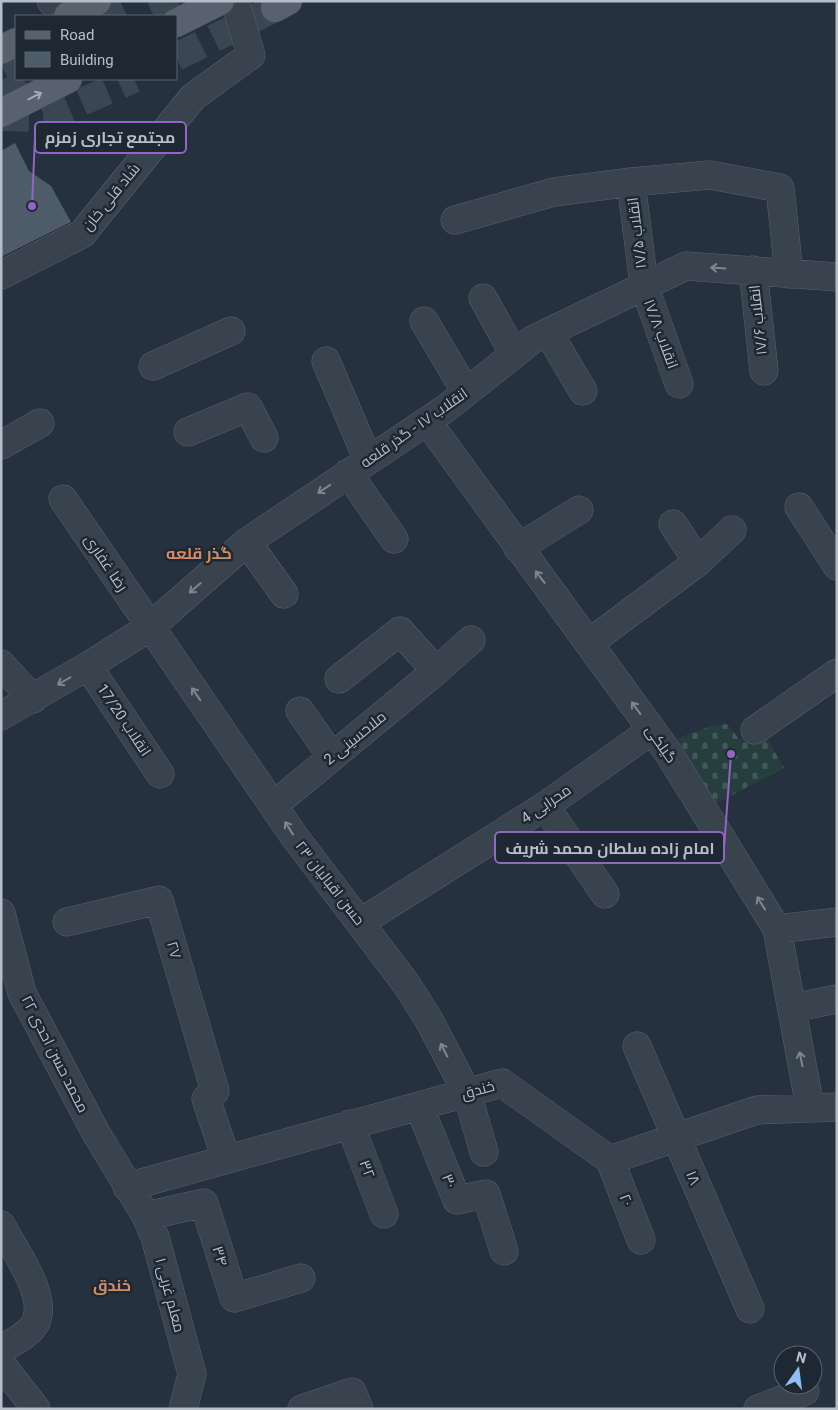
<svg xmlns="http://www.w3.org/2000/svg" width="838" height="1410" viewBox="0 0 838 1410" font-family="Roboto,Cairo,sans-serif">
	<defs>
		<pattern id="cemetery-stones" width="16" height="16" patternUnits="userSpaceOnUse" patternTransform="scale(1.25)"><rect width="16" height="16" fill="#273e3f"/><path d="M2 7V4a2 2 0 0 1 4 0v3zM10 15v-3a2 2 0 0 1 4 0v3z" fill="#445859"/></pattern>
	</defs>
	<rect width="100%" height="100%" fill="#25313e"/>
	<path fill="url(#cemetery-stones)" d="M727,724L739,739L764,732L784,768L711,806L678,738L712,726Z"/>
	<path fill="#4e5c69" d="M15,143L29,171L51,186L71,222L1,257V151Z"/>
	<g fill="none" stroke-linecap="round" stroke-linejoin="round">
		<path stroke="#3b4653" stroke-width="28" stroke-dasharray="28 14" stroke-linecap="butt" d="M96,16L125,1
			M154,16L183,1
			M176,57L275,8
			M1,65L16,57
			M1,96L34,79
			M1,117L45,118L134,79"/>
		<defs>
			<path id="minor" d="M51,1L69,16L75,1
				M631,182L644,285L679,384
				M455,220L554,192L631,182L710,175L780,188L789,274
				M753,270L764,371
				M1,275L82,234L193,97L251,55L235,1
				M483,298L514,354
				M424,321L466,392
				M548,332L583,391
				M326,361L368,460
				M153,366L231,331
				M427,421L668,752L777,929L810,1107
				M188,432L248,407L264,438
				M1,445L40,423
				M348,473L394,539
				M63,499L294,836L407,985L429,1020L467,1093L484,1152
				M799,507L837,566
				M673,524L698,562
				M247,542L284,594
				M518,548L579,510
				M589,643L698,562L732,530
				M1,664L33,699
				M88,666L160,774
				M339,679L400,631L436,671L471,640
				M300,711L332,757
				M1,716L88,666L150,627L247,542L445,409L532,340L686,266L837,277
				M755,730L837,673
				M274,805L436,671
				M545,806L605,894
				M1,913L22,993L96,1133L146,1216L155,1237L192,1374L183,1409
				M67,922L159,900L215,1091
				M361,922L545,806L652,730
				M777,929L837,922
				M792,1008L837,999
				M637,1046L750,1309
				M206,1099L226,1158
				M419,1106L457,1200L486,1194L504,1251
				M350,1124L384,1214
				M610,1160L641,1240
				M127,1187L502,1083L610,1160L757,1110L837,1107
				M146,1216L204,1203L234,1298L301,1278
				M1,1225C14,1250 56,1305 30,1330C22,1338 10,1344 1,1350
				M1,1364L36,1409
				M302,1409L352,1392L359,1409
				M758,1409L805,1391"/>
			<path id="major" d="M275,8L288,1
				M68,16L97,1
				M176,23L220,1
				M1,50L16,42
				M1,113L68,79"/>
		</defs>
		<use href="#minor" stroke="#57616c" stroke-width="29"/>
		<use href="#major" stroke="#424c57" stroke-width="29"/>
		<use href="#minor" stroke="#39434e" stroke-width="28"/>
		<use href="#major" stroke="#57626e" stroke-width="28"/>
	</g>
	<defs><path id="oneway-shaft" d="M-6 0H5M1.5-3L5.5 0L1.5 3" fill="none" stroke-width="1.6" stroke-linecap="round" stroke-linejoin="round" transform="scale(1.25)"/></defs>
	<use stroke="#a2acb7" href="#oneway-shaft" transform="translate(35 96) rotate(-27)"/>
	<g stroke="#7d8792">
		<use href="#oneway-shaft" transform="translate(718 268) rotate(-176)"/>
		<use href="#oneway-shaft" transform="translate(324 489) rotate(146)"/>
		<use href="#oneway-shaft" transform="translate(540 577) rotate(-128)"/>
		<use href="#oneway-shaft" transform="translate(195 588) rotate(139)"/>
		<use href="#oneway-shaft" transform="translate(64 681) rotate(150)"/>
		<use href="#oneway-shaft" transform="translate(196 694) rotate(-125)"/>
		<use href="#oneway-shaft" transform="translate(636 708) rotate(-126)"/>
		<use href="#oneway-shaft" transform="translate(289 828) rotate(-122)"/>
		<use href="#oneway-shaft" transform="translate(761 903) rotate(-122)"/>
		<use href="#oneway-shaft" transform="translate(444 1050) rotate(-117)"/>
		<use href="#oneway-shaft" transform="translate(801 1059) rotate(-101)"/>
	</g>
	<g text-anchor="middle" stroke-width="5" stroke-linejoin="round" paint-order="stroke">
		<g font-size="15" fill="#b5bec9" stroke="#1e2833">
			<text transform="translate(111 197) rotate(-51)" y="5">شاد قلی خان</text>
			<text transform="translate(637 233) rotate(-97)" y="5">انقلاب ۱۷/۵</text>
			<text transform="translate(758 320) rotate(-96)" y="5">انقلاب ۱۷/۶</text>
			<text transform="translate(661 334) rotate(70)" y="5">انقلاب ۱۷/۸</text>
			<text transform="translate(414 428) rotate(-35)" y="5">انقلاب ۱۷ - گذر قلعه</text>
			<text transform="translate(106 563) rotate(56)" y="5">رضا غفاری</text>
			<text transform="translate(124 720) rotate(56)" y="5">انقلاب 17/20</text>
			<text transform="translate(355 738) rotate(-39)" y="5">ملاحسینی 2</text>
			<text transform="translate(661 744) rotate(55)" y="5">گیلکی</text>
			<text transform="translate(546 804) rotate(-34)" y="5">محرابی 4</text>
			<text transform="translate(330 883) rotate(52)" y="5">۲۳ حسن اقبالیان</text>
			<text transform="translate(174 950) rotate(74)" y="5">۲۷</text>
			<text transform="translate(55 1054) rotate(63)" y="5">۲۲ محمد حسن احدی</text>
			<text transform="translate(478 1090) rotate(-15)" y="5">خندق</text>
			<text transform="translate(367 1169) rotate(70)" y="5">۳۲</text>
			<text transform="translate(693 1178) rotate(67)" y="5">۱۸</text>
			<text transform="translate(449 1181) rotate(68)" y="5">۳۰</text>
			<text transform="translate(626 1200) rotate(68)" y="5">۲۰</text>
			<text transform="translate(220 1256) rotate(72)" y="5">۳۴</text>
			<text transform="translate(170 1295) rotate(75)" y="5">معلم غربی ۱</text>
		</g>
		<g font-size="16" font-weight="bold" fill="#d28d67" stroke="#1e2833">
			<text x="199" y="559">گذر قلعه</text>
			<text x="112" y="1291">خندق</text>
		</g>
	</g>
	<path fill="none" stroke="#9266c3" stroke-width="2" d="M32 206L35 137M731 754L724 848"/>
	<g fill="#9266c3" stroke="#1e2833" stroke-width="2">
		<circle cx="32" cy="206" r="5"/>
		<circle cx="731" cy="754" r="5"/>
	</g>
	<g fill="#1e2833" stroke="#9266c3" stroke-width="2">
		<rect x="35" y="122" width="151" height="31" rx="5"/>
		<rect x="495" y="832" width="229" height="31" rx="5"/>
	</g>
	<g font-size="16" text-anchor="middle" font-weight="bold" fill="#b5bec9">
		<text x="110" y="143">مجتمع تجاری زمزم</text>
		<text x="610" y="854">امام زاده سلطان محمد شریف</text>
	</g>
	<rect width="838" height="1410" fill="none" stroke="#b5bec9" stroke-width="5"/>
	<rect x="15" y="15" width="162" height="65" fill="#1e2833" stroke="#5a646f"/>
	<rect x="25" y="31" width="25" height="8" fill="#57626e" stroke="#5a646f"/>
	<text x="60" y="40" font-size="15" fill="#b5bec9">Road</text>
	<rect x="25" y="52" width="25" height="15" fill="#4e5c69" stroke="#5a646f"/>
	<text x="60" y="65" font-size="15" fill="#b5bec9">Building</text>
	<g transform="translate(798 1370) rotate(14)"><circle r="24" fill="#1e2833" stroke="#5a646f"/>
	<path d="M0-4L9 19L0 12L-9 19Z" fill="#8ebef5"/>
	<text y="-8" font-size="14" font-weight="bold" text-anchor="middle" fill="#b5bec9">N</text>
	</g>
</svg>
